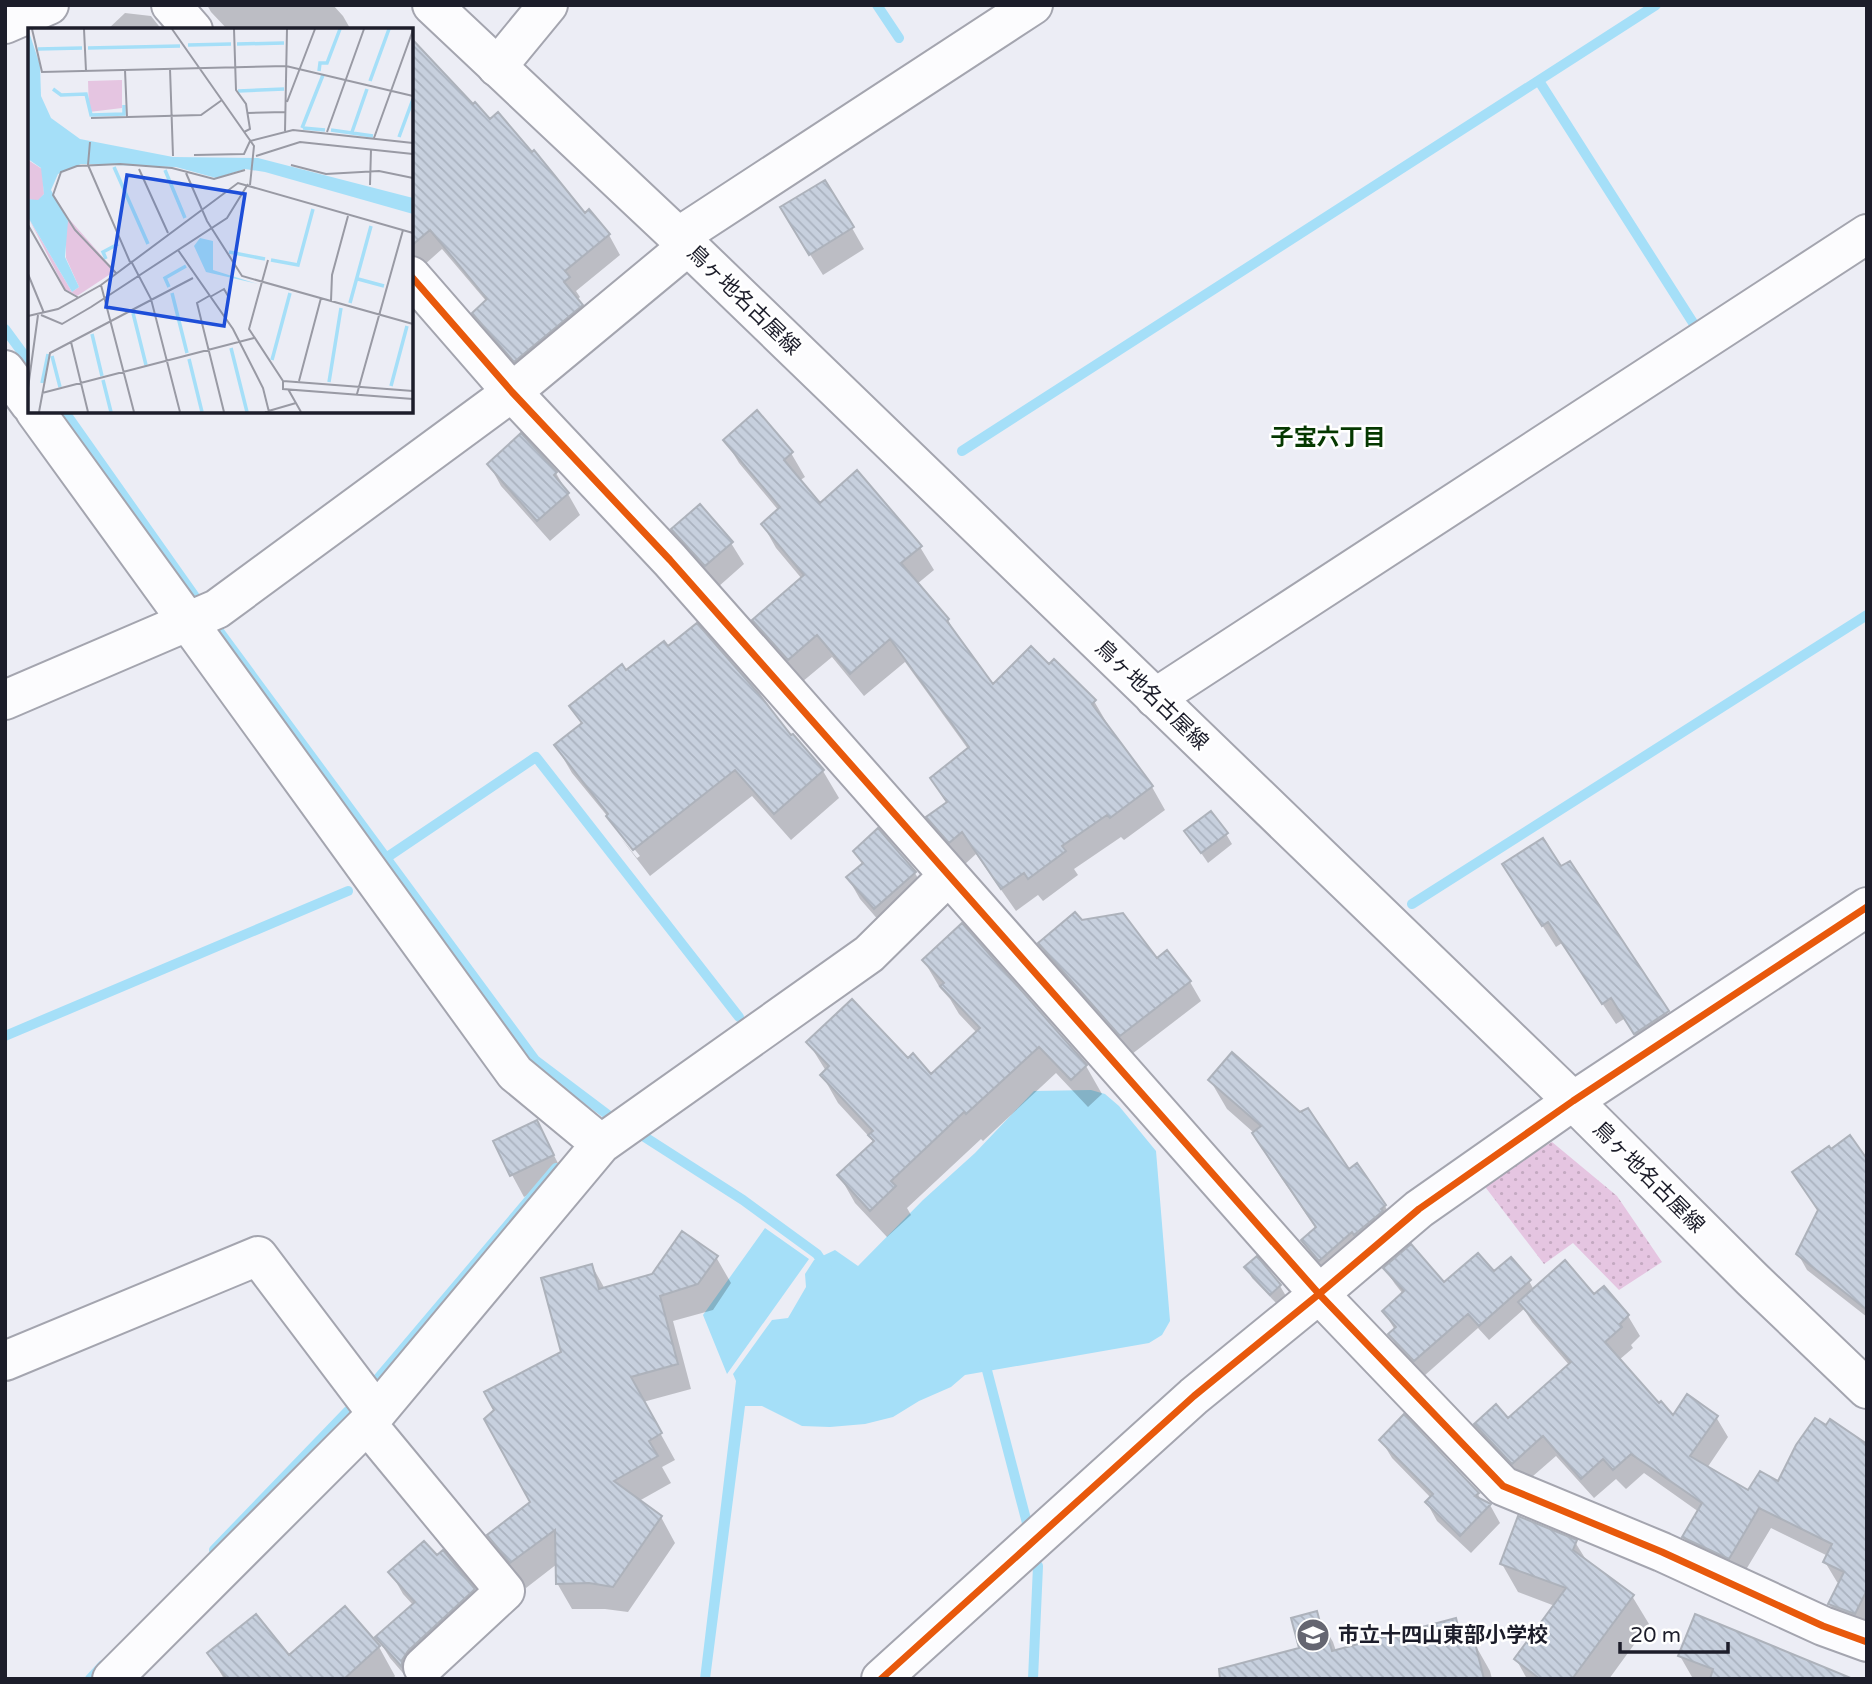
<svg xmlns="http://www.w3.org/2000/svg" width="1872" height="1684" viewBox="0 0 1872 1684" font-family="'Varela Round','Noto Sans JP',sans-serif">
	<defs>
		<pattern id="park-dots" width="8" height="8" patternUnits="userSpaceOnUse" patternTransform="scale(1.75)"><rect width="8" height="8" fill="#e5c5e1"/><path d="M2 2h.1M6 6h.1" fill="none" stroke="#c4a9c1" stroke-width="1.8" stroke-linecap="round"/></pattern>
		<pattern id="building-back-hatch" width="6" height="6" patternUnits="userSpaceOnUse" patternTransform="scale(1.75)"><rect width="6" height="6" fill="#c7d0de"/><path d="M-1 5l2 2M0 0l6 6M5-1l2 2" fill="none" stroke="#aab2bf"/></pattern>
	</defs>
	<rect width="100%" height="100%" fill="#ecedf5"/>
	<path fill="url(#park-dots)" d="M1552,1142L1617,1196L1662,1262L1619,1290L1573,1243L1544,1264L1483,1184Z"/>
	<path fill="#a5dff8" d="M1091,1090L1105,1094L1119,1106L1156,1151L1170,1321L1162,1335L1149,1343L965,1375L951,1387L919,1401L893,1417L865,1424L830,1427L802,1426L762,1406H745L710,1679H700L736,1381L733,1374L772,1320L788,1318L806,1287L805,1274L814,1260L835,1250L858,1266L923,1200L975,1153L1034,1091Z
		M765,1228L809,1259L727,1374L703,1315Z"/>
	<path fill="#0003" d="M207,5H333L343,16L351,30H228L211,12Z
		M125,13L151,16L162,30H107Z
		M411,56L473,106L585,215L589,211L609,235L620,255L576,291L580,297L577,300L593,325L527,380L485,333L474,313L487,302L442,249L423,266L411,252Z
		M852,228L864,249L823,275L794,229Z
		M757,413L791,453L805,477L799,481L820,505L920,547L934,570L917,584L948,620L958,639L993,687L1049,666L1094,701L1108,725L1106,726L1152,787L1165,810L1124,840L1121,837L1074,869L1078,875L1043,901L1038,895L1016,911L976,854L964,865L942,840L928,817L947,804L932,778L968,749L905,662L864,696L832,657L802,682L768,643L754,620L802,579L776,548L763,525L779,511L739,463L725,440Z
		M521,436L556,473L580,515L550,541L501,486L489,464Z
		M673,529L731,543L744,564L718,587L685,550Z
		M626,673L791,738L792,736L823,771L839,798L791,840L752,796L650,876L620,837L637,858L640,856L572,773L556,746L582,725L571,706Z
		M1186,831L1226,834L1232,844L1208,863Z
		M855,851L915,873L927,894L887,930L860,899L848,878L863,865Z
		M1561,869L1612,927L1680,1034L1648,1055L1624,1019L1616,1024L1562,943L1556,947L1517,886Z
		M1081,922L1156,960L1190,982L1201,1001L1132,1054L1051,963L1040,944Z
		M924,961L1086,1066L1102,1094L1088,1107L1056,1073L983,1141L981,1139L907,1208L911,1215L887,1237L855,1203L839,1175L874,1142L838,1103L822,1075L826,1071L808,1042L908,1061L931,1076L977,1033L959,1014L950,999L940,988Z
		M1210,1080L1385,1206L1401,1235L1320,1270L1303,1241L1316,1229L1271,1163L1253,1132L1227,1109Z
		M537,1122L565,1177L524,1197L512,1175Z
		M1867,1162V1317L1807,1270L1798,1254Z
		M716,1257L731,1283L713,1310L673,1321L691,1389L643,1402L675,1460L662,1467L671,1483L639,1501L661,1517L675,1543L628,1612L605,1609H572L557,1583V1564L526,1588L504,1561L489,1535L532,1503L564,1353L592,1266L605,1289Z
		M1247,1268L1280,1286L1286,1296L1277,1304L1252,1278Z
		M1385,1269L1444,1285L1494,1274L1529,1281L1534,1290L1594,1297L1603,1288L1628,1316L1640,1336L1631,1345L1633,1348L1619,1360L1658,1405L1673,1417H1716L1728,1437L1707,1468L1749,1493L1778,1484L1867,1447L1866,1634L1841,1624L1830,1604L1840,1584L1837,1582L1825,1562L1828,1556L1771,1528L1741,1578L1696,1558L1684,1537L1699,1512L1644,1473L1626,1489L1616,1479L1594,1498L1556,1456L1525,1483L1488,1445L1476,1424L1508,1420L1570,1366L1532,1322L1524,1309L1489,1340L1478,1328L1424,1376L1399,1350L1390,1335L1395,1330L1384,1312L1403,1294L1395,1284Z
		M1381,1440L1478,1494L1482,1502L1490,1505L1500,1523L1471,1553L1437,1521L1427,1503L1431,1498L1392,1458Z
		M1575,1542L1588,1563L1632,1596L1649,1624L1609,1679H1527L1516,1659L1555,1606L1518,1592L1502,1564Z
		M437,1558L474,1590L486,1611L416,1679H408L390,1658L377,1637L413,1605L403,1594L391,1573Z
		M345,1608L379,1647L395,1676L393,1679H224L209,1653L288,1658Z
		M1316,1613L1333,1642L1336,1651L1455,1620L1468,1642L1473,1641L1490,1671L1492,1679H1275L1301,1649Z
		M1680,1656L1849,1679H1698L1692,1677Z"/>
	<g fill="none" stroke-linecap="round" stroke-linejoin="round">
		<path stroke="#a5dff8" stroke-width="10" d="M877,5L899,38
			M1539,81L1697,329
			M5,329L30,363
			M64,411L198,601
			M962,451L1656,5
			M216,627L535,1060L608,1115
			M386,858L536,757L739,1017
			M1412,904L1867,615
			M5,1036L348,891
			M640,1134L743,1200L817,1254L827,1269
			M984,1359L1027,1523
			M375,1382L556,1168
			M214,1550L348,1411
			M90,1679L103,1665
			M1033,1679L1038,1566"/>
	</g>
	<path fill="url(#building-back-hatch)" stroke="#adb2bb" stroke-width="2" d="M411,38L473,104L475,102L490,119L498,112L532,152L534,150L585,213L589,209L610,234L565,271L570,277L564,282L583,305L514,362L472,313L487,299L430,230L411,246Z
		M825,180L854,227L809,255L780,207Z
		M757,410L793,452L784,460L820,503L857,470L922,546L901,563L949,619L947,621L993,684L1031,646L1049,664L1054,659L1096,700L1092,704L1153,786L1110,818L1107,815L1062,846L1066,851L1028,879L1024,873L1001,889L962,832L949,843L926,817L947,802L930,778L969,747L890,639L850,674L817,635L788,660L752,620L804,575L761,524L780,507L723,440Z
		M521,433L557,472L554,475L569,493L537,521L487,464Z
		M700,504L733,542L705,566L671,529Z
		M697,623L759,694L791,735L793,734L824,770L774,814L735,770L633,850L606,816L608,814L554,745L582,723L569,706L622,664L626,670L664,641L668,646Z
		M1211,811L1228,833L1201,853L1184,831Z
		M878,828L916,872L874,909L846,877L863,863L853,851Z
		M1543,838L1561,866L1570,861L1669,1011L1634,1034L1611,998L1602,1004L1548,922L1542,926L1502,864Z
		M1075,912L1082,920L1123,913L1157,958L1167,950L1191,981L1120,1036L1038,943Z
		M962,923L1087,1065L1071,1080L1039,1047L966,1114L964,1112L891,1181L896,1186L870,1211L837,1175L874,1141L868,1135L873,1131L820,1075L829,1066L806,1042L852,999L908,1058L913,1053L931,1074L980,1028L940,986L944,983L922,960Z
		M1232,1052L1300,1112L1308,1108L1349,1169L1357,1163L1386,1205L1381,1209L1383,1211L1354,1235L1352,1232L1319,1261L1301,1240L1316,1227L1252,1133L1261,1126L1208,1080Z
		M537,1120L554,1155L510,1176L493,1141Z
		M1850,1135L1867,1159V1310L1796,1254L1818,1210L1792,1172L1829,1146L1831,1149Z
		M682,1231L718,1256L698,1284L660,1296L678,1364L631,1377L662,1433L649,1441L658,1456L614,1481L662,1516L613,1587L589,1583L556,1584L555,1530L510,1563L487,1535L530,1502L484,1419L494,1410L484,1392L561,1352L541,1278L592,1264L599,1289L652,1274Z
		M1411,1244L1444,1282L1478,1253L1494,1271L1511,1257L1531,1280L1479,1326L1468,1314L1414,1361L1388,1334L1396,1327L1382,1311L1404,1291L1383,1268Z
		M1257,1256L1281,1285L1270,1295L1244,1267Z
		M1565,1260L1594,1294L1604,1286L1629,1315L1620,1324L1622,1327L1605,1342L1659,1403L1661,1401L1673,1415L1687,1394L1718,1416L1690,1456L1748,1490L1760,1471L1778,1481L1796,1445L1815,1418L1826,1425L1830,1419L1867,1444V1590L1855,1614L1828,1604L1844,1572L1823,1562L1832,1544L1759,1508L1729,1559L1682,1537L1702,1503L1631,1454L1613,1470L1603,1459L1581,1479L1543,1436L1512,1464L1474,1424L1496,1404L1508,1418L1571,1362L1518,1302Z
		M1404,1414L1479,1493L1475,1496L1491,1504L1460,1536L1425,1502L1433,1494L1379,1440Z
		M1518,1516L1577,1540L1573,1550L1634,1595L1572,1679H1540L1514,1659L1566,1588L1500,1564Z
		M424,1541L437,1555L443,1550L475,1589L408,1651L402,1660V1667L375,1637L415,1602L388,1572Z
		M345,1606L380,1646L344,1679H227L207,1653L256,1614L289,1655Z
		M1317,1611L1325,1641H1329L1332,1651L1456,1618L1462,1642L1474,1639L1484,1679H1220L1219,1669L1299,1648L1291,1618Z
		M1695,1614L1851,1678L1850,1679H1710L1713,1669L1678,1656Z"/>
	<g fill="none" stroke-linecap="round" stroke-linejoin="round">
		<defs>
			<path id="street" d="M171,5L193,30
				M497,67L548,5
				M411,276L512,392L670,560L1319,1294L1503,1486L1662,1552L1823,1626L1867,1642
				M5,370L30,404
				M35,411L515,1073L601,1144
				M1155,698L1867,234
				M5,700L217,609L512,392L688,246
				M5,1361L258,1256L376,1412
				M367,1424L505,1591L423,1667
				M112,1679L367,1424L601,1144L869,954L948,876
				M881,1679L1194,1396L1319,1294L1419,1209L1573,1101L1867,907"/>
			<path id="secondary" d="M432,5L688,246L1573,1101L1752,1279L1867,1389
				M5,24L49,5
				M678,237L1033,5"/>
		</defs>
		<use href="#street" stroke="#a4a5af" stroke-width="42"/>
		<use href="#secondary" stroke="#a4a5af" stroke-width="42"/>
		<use href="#street" stroke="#fcfcfe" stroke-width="38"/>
		<use href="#secondary" stroke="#fcfcfe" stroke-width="38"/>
		<defs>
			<path id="cycleway" d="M411,276L512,392L670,560L1319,1294L1503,1486L1662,1552L1823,1626L1867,1642
				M881,1679L1194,1396L1319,1294L1419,1209L1573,1101L1867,907"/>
		</defs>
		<use href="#cycleway" stroke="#fff" stroke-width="11"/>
		<use href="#cycleway" stroke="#e8590c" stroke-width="7"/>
	</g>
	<defs>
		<symbol id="school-disc" viewBox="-11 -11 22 22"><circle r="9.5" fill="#656671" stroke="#fff"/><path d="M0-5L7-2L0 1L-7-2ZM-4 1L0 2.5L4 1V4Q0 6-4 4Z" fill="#fff"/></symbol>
	</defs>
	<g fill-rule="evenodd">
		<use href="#school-disc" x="1294" y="1616" width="38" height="38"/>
	</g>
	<g text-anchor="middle" stroke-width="5" stroke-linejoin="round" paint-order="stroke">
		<g font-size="21" fill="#1c1d2a" stroke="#fff">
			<text transform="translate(744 300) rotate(44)" y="7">鳥ヶ地名古屋線</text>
			<text transform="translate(1152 695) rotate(44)" y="7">鳥ヶ地名古屋線</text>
			<text transform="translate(1649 1177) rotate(45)" y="7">鳥ヶ地名古屋線</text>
		</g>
		<g font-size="21" font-weight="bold" fill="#1c1d2a" stroke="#fff" text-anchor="start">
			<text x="1338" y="1642">市立十四山東部小学校</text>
		</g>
		<g font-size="23" font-weight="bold" fill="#053800" stroke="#fff">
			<text x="1328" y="445">子宝六丁目</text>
		</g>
	</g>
	<g transform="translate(28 28)">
		<rect width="385" height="385" fill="#ecedf5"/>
		<path d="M0,132L14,141L16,166L10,173L0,171ZM0,189L44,264L51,259L38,230V195L42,192L87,243L49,268L37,261Z" fill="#e5c5e1"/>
		<path d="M94,52V80L61,84L60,53Z" fill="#e5c5e1"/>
		<path d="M0,1L12,37L13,68L23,90L52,111L145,129L230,130L385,170V186L237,144L217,141L188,150L148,139L53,136L30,146L23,162L40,193L37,229L51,259L44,264L0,189V171L10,172L16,166L13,140L0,131ZM172,210L185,213V242L230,256L178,244L166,218Z" fill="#a5dff8"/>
		<path fill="none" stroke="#a5dff8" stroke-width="3.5" d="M209,16L256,15M160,17L203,16M60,20L152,18M10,21L54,20M291,43L292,35H299L312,1M342,53L361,1M25,61L33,67L58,66L63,87L96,86V77M210,63L256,61M274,100L295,47M275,100L297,102M303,102L345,108M324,104L339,61M371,109L385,71M86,139L120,216M137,142L157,190M201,224L237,231M78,231L75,224L90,216M243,232L270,237L285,181M330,251L356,258M141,259L137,250L158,238M144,265L159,325M322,275L343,198M105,285L118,337M64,306L74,348M203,320L219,384M24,328L32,359M161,331L174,384M244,332L262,265M75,352L83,384M301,354L313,280M14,355L20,326M363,358L379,298"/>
		<path fill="none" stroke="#999aa4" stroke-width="2" d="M4,1L14,44L258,38L385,68M56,1L58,43M144,1L226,118L222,157M206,1L208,62L218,76L222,101L216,104M142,41L145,128M97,42L99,89M259,74L287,1M220,85L257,84M63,90L173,87L194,72M257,103L259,1M299,104L336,1M346,110L385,2M62,114L60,137L102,234M166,127L216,126L222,113L265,102L385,115M228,128L272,114L385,126M263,137L298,146L351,143L385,150M111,141L140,205M158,145L179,193L214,248L385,296M342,157L343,121M0,197L37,262L51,270M150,222L205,301L235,360L241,384M240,232L221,301L255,353V361L385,371M103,233L123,271L152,384M88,245L47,202L25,167L33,144L49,138L92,136L144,140L186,151L217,142M0,246L16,285M73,257L106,384M181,268L169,275L196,384M182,269L196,261L200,268M303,273L304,247L320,188M13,287L34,296L63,279L199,190L220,156M0,288L30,281L73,257L210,155L385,205M43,314L60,384M255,353L385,363M271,353L293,270M0,360L10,287M260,361L273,384M14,365L226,310M329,366L375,202M11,384L22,325L165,250M237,384L268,375"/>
		<path fill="#1d4ed8" fill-opacity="0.15" stroke="#1d4ed8" stroke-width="3.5" d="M99,147L217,166L196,298L78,279Z"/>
		<rect width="385" height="385" fill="none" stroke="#1c1d2a" stroke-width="3.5"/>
	</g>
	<rect width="1872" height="1684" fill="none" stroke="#1c1d2a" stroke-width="14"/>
	<path d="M1620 1642v10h108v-10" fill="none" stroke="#1c1d2a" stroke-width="3.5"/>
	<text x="1630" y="1642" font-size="21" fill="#1c1d2a" stroke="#ffffff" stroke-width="5" paint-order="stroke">20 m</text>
</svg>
